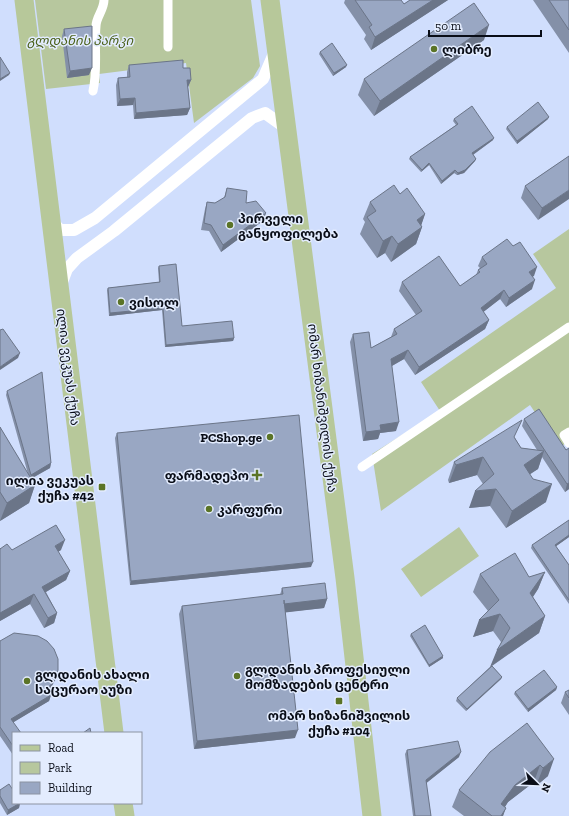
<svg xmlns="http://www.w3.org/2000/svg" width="569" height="816" viewBox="0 0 569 816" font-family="'Zilla Slab','Noto Sans Georgian',serif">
	<rect width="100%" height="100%" fill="#d0defd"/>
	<path fill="#b7c79e" d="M35,0H251L260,66L253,78L194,123L186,63L99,74L100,83L46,89Z
		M569,229V441L559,448L530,405L381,511L372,454L440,411L421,382L556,288L533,254Z
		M459,527L479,556L421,597L401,569Z"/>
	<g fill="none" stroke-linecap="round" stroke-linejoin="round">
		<path stroke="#fff" stroke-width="9" d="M168,47V0
			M93,91C98,69 94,48 96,26C96,17 104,10 104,0
			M569,432L564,435L569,443
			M362,467L569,327"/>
		<path stroke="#fff" stroke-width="12" d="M52,221L60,230H74L95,218L263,79L275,51
			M61,285L67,269L77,258L114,231L252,118L265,113L286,128"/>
		<path stroke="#b7c89a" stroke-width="19" d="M24,0L114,733
			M270,0L345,578L372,816
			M123,803L125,816"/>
	</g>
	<path fill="#8490a8" d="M345,0H401L404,4L410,0H448L371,50L364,39L366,35L344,3Z
		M533,0H569V53Z
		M64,29L89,75L67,78L62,36Z
		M484,40L374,116L358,95L364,79Z
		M320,52L346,67L333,76L319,54Z
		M129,65L183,68L191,80L188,87L190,108L187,115L134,119L133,105L117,106L116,85L118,78L127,77V72Z
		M454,119L493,140L473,155L476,159L475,161L464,173L457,175L454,173L441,184L429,165L421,172L409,159L410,157L456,125L453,121Z
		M548,119L517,144L506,129L507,127Z
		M569,156L538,220L521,198L525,186Z
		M227,188L246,203L264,220L221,252L209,231L201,230L205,209L207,202L215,203L224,198Z
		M400,194L425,214L421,225L422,227L416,244L391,262L385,253L377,258L360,234L365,222L363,219L370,202Z
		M482,257L534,276H532V289L506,307L500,299L483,312L489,320L485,329L415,375L404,359L392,366L396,431L380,433L378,439L363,441L350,342L353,334L371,348L391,337L394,329L416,315L399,291L402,282L460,286L476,275L478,270L480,268L478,266Z
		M159,266L182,326L234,338L233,341L165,347L162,310L109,316L107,290L108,288L159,282L158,268Z
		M7,391L51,463L50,468L31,479L35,485L29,503L0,521V427L28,474L6,395Z
		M524,419L566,450L569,448V489L565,492L542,457L538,469L529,474L546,502L506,528L490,506L469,508L483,484L477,475L449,483L448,480L454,462L515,438L521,448L537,450L522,426Z
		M117,433L311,567L130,585L115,438Z
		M569,520V537L556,546L569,565V604L531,548L532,545Z
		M0,548L12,550H61L58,552L70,571L66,580L46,592L57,613L54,623L44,628L30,604L0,621Z
		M545,572L538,589L533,597L545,616L539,633L492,666L502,677L501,679L466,711L456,701L457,698L491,666L501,642L493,631L473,637L488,611L473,592L480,574L529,577Z
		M282,588L327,599L324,608L285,612L295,738L194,749L179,614L182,606L280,595Z
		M411,634L443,658L429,667L410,636Z
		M0,641L52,686L49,691L51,695L49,701L13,722V755L0,736Z
		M557,687L556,690L528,712L514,694L515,692Z
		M569,690V715L561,703L565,692Z
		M527,723L548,776L536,786L534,782L508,802L505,807L503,816H464L452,807L459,790Z
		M407,750L459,757L426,783L431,816H413L405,754Z
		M0,790L20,803L19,808L7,815L0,803Z"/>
	<path fill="#6b7588" d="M433,0H448L371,50L375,37Z
		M489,25L484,40L374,116L380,101Z
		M347,65L346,67L333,76L334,73Z
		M92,68L89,75L67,78L70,71Z
		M10,73L9,75L0,81V79Z
		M187,80H191L188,87H185Z
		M135,98L133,105L117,106L120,99Z
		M190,108L187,115L134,119L136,113Z
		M549,117L548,119L517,144V141Z
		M494,138L493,140L471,156L472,153Z
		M476,159L475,161L464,173L457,175L458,173Z
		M429,163V165L421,172L422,170Z
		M455,170L454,173L441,184L442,181Z
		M569,190V199L538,220L542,208Z
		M266,213L264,220L221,252L223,245Z
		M425,214L420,229L422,227L416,244L391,262L398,244L417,220Z
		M392,236L385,253L377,258L383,241Z
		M537,267L534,276L526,281L529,272Z
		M535,280L532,289L506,307L509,298Z
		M504,290L500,299L477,317L481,308Z
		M163,308L162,310L109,316L110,313Z
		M489,320L485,329L415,375L419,367Z
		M234,338L233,341L165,347L166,345Z
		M408,350L404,359L388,368L391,359Z
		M20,353L18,358L0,370V367Z
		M399,422L396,431L380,433L378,439L363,441L366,432L380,425Z
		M544,451L538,469L517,483L524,465Z
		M483,457L477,475L449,483L456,465Z
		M51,463L50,468L30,479L31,475Z
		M569,483V489L565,492L567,484Z
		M552,484L546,502L506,528L512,511Z
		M35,485L29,503L0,521L7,503Z
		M496,489L490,506L469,508L475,491Z
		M569,535V537L555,547V545Z
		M65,540L61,550L52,555L55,546Z
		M313,562L311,567L130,585L131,581Z
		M70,571L66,580L39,596L42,587Z
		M545,572L538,589L524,610L530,593Z
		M34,594L30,604L0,621V613Z
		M327,599L324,608L281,613L284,604Z
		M57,613L54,623L44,628L48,618Z
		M500,614L493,631L473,637L479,620Z
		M545,616L539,633L490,667L497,650Z
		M443,656V658L429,667V665Z
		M502,677L501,679L466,711L467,709Z
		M55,680L52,686L45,695L47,689Z
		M557,687L556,690L528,712V709Z
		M51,695L49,701L9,725L11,719Z
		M298,730L295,738L194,749L197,741Z
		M461,752L459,757L424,785L426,780Z
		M554,759L548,776L536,786L543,768Z
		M540,765L534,782L508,802L499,816L501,804L515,785Z
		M20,803L19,808L7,815L8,810Z
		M506,808L503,816H501Z"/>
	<path fill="#99a7c3" stroke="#6b7588" d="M355,0H401L404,4L410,0H433L375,37L369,27L372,25Z
		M549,0H569V30Z
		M474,3L489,25L380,101L364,79Z
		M92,26V68L70,71L64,29Z
		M332,43L347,65L334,73L320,52Z
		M0,57L10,73L0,79Z
		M183,60V68H190L191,80H187L190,108L136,113L135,98L120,99L118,78L130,77L129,65Z
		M538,102L549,117L517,141L507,127Z
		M472,106L494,138L472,153L476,159L465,170L458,173L455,170L442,181L429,163L422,170L410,157L458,124L454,119Z
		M569,156V190L542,208L525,186Z
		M394,185L400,194L407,188L425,214L417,220L422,227L398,244L392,236L383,241L367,217L376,211L370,202Z
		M227,188L247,191L246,203L256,201L266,213L223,245L211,225L204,223L207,202L215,203L225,197Z
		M507,239L513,246L520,242L537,267L529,272L535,280L509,298L504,290L481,308L489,320L419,367L408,350L391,359L399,422L380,425L381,430L366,432L353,334L369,332L371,348L397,334L394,329L422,311L402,282L439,256L460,286L480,272L478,270L487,264L482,257Z
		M176,264L182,326L232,321L234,338L166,345L163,308L110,313L108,288L160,282L159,266Z
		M3,329L20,353L0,367V330Z
		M42,372L51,463L31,475L7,391Z
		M539,409L566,450L569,448V483L567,484L524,419Z
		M299,415L313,562L131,581L117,433Z
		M522,420L514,437L521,448L544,451L524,465L533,479L552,484L512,511L496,489L475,491L494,474L483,457L456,465L454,462Z
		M0,427L35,485L7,503L0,492Z
		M569,520V535L555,545L569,565V600L532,545Z
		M56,525L65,540L55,546L70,571L42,587L57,613L48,618L34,594L0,613V548V549L7,544L12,550Z
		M515,553L529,577L545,572L530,593L545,616L497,650L510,628L500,614L479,620L499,600L480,574Z
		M325,583L327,599L284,604V600L298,730L197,741L182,606L283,594L282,588Z
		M425,625L443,656L429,665L411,634Z
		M14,633L38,636L47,641L54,649L58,659V670L55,680L47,689L51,695L11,719L21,733H13V746L0,727V641Z
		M492,666L502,677L467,709L457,698Z
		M544,670L557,687L528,709L515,692Z
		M569,690V698L565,692Z
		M527,723L554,759L543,768L540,765L515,785L501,804L506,808L501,816H492L459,790L490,752Z
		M90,728L91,733H83Z
		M458,741L461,752L426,780L431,816H415L407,750Z
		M9,784L13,790V803H20L8,810L0,796V790Z"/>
	<g fill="#5b7427" stroke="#e3ecfe" stroke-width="1.5">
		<circle cx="434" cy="49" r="4"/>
		<circle cx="230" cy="225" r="4"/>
		<circle cx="121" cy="302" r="4"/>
		<circle cx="270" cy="437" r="4"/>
		<path d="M255 469h4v4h4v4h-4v4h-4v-4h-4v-4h4z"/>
		<rect x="98" y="483" width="8" height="8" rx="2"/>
		<circle cx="209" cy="509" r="4"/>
		<circle cx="237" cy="676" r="4"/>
		<circle cx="27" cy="681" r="4"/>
		<rect x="335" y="697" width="8" height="8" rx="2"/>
	</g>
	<g text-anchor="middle" stroke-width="3" stroke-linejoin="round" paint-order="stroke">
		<g font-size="13" font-style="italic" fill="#4a6019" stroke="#e3ecfe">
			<text x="80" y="45">გლდანის პარკი</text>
		</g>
		<g font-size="13" font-weight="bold" fill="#090d17" stroke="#e3ecfe" text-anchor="start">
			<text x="442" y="54">ლიბრე</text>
			<text x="238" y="223">პირველი<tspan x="238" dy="15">განყოფილება</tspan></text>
			<text x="129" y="307">ვისოლ</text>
			<text x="262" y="442" text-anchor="end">PCShop.ge</text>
			<text x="249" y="480" text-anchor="end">ფარმადეპო</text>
			<text x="94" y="485" text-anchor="end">ილია ვეკუას<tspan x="94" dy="15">ქუჩა #42</tspan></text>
			<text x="217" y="514">კარფური</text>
			<text x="245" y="674">გლდანის პროფესიული<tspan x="245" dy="15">მომზადების ცენტრი</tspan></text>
			<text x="35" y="679">გლდანის ახალი<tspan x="35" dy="15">საცურაო აუზი</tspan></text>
			<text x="339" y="720" text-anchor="middle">ომარ ხიზანიშვილის<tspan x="339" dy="15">ქუჩა #104</tspan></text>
		</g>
		<g font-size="13" fill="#090d17" stroke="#e3ecfe">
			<text transform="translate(69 367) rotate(83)" y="5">ილია ვეკუას ქუჩა</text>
			<text transform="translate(323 408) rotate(83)" y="5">ომარ ხიზანიშვილის ქუჩა</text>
		</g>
	</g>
	<rect x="12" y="732" width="130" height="72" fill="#e3ecfe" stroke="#8c93a2"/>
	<rect x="20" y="745" width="20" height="6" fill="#b7c89a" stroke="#8c93a2"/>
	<text x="48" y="752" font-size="12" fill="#090d17">Road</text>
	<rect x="20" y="762" width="20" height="12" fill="#b7c79e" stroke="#8c93a2"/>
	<text x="48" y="772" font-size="12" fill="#090d17">Park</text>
	<rect x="20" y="782" width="20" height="12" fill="#99a7c3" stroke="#8c93a2"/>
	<text x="48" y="792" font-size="12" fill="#090d17">Building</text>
	<g transform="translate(537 784) rotate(113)" stroke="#e3ecfe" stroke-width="3" paint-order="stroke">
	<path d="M0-3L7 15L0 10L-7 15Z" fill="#090d17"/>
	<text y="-6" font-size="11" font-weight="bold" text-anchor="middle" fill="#090d17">N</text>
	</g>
	<path d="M429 30v6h112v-6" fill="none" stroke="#090d17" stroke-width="2"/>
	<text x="435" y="30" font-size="12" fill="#090d17" stroke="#e3ecfe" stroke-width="3" paint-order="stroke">50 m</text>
</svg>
